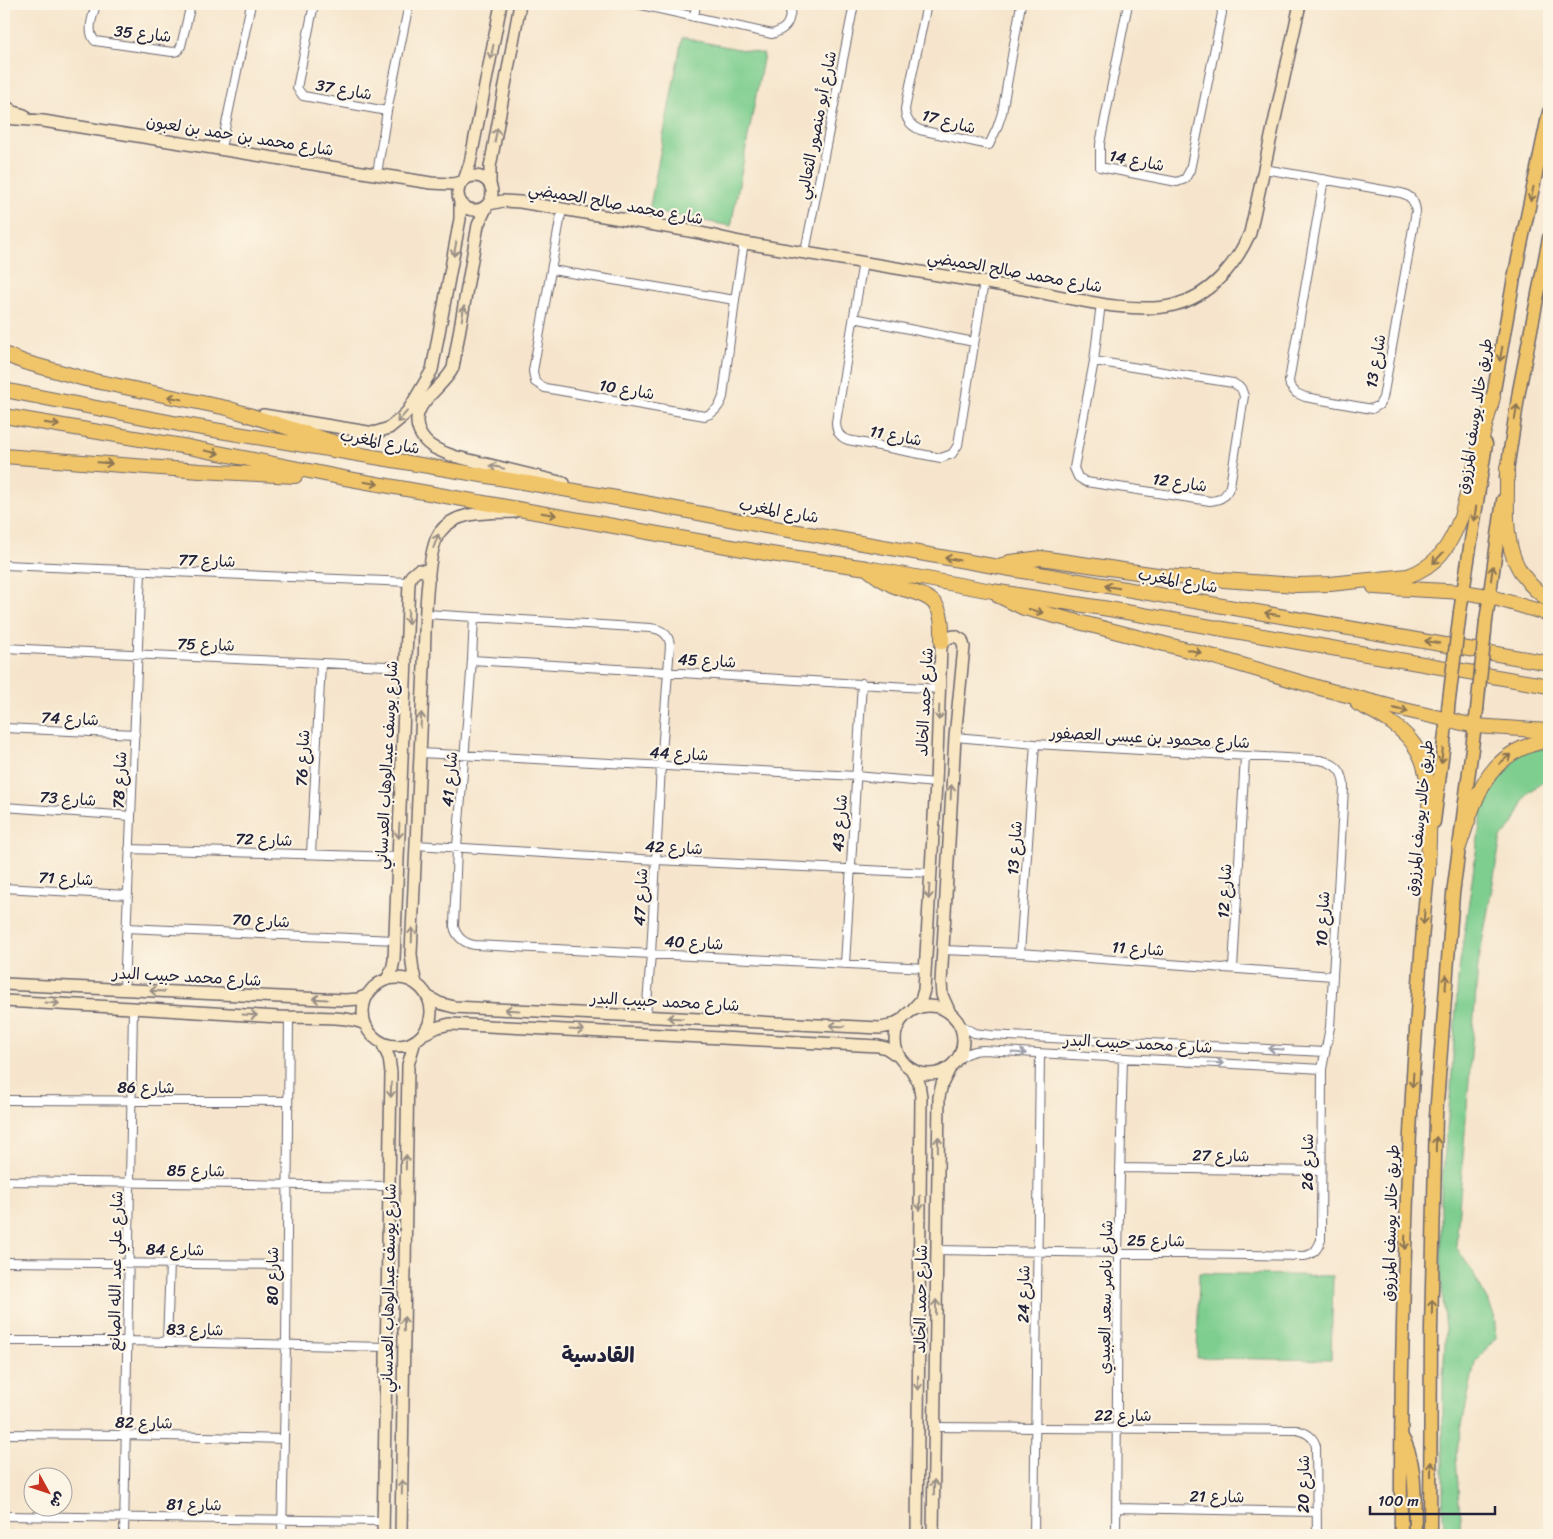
<svg xmlns="http://www.w3.org/2000/svg" width="1553" height="1539" viewBox="0 0 1553 1539" font-family="Sriracha,'Playpen Sans Arabic',sans-serif">
	<rect width="100%" height="100%" fill="#fcf5e5"/>
	<filter id="ink" filterUnits="userSpaceOnUse"><feTurbulence type="fractalNoise" baseFrequency=".02" numOctaves="2"/><feDisplacementMap in="SourceGraphic" scale="10" xChannelSelector="R" yChannelSelector="G"/><feConvolveMatrix kernelMatrix="1 2 1 2 8 2 1 2 1" color-interpolation-filters="sRGB"/></filter>
	<filter id="wash" filterUnits="userSpaceOnUse"><feTurbulence type="fractalNoise" baseFrequency=".0096" numOctaves="4" result="noise"/><feDisplacementMap in="SourceGraphic" scale="20" xChannelSelector="R" yChannelSelector="G"/><feGaussianBlur stdDeviation="1.12" result="paint"/><feColorMatrix in="noise" values="0 0 0 0 0 0 0 0 0 0 0 0 0 0 0 0 0 1.4 0 .05"/><feComposite in="paint" operator="in"/></filter>
	<g filter="url(#wash)">
		<rect width="100%" height="100%" fill="#f6e5cc"/>
		<path fill="#7ece8f" stroke="#507865" d="M682,38L764,54L731,226L649,211Z
			M1549,748V777L1527,794L1512,826L1501,838L1478,965L1456,1247L1470,1268L1494,1313L1496,1338L1475,1362L1456,1454L1461,1535H1444L1443,1511V1377L1446,1328L1441,1282V1190L1451,1088L1458,977L1483,804L1494,773L1516,752Z
			M1199,1273L1333,1276L1331,1360L1197,1358Z"/>
	</g>
	<g filter="url(#ink)">
		<g fill="none" stroke-linecap="round" stroke-linejoin="round">
			<defs>
				<path id="street" d="M96,4C93,16 86,31 95,41L172,52L178,51L181,46L191,4
					M314,4L297,88L303,96L387,111
					M637,4L772,34C790,28 789,21 792,4
					M927,4L905,109C905,120 911,126 920,130L989,145L997,128L1002,113L1021,4
					M1128,4L1100,144V167L1177,182L1185,179L1190,170L1222,13L1220,4
					M694,17L696,4
					M221,148L251,4
					M1264,169L1401,193C1410,195 1415,201 1416,211L1383,398L1379,405L1372,409L1305,397L1296,393L1290,386L1289,381L1324,179
					M377,174L387,111L409,4
					M562,209L533,371L535,382L545,388L705,416C715,413 720,406 723,397L735,300L744,242
					M805,252L854,4
					M863,262L836,422C836,431 839,437 848,440L941,458L952,454L958,445L984,282
					M552,270L735,300
					M854,318L974,342
					M1094,361L1233,383L1241,388L1244,396L1230,486C1226,496 1222,500 1210,501L1086,482L1078,477L1074,468L1094,361L1101,303
					M4,565L409,582
					M426,614L650,628C661,629 669,634 670,645L661,766L651,954L646,1016
					M474,617L472,660L457,847L454,926C456,937 465,944 475,945L926,968
					M4,648L407,667
					M472,660L940,689
					M4,728L135,734
					M420,753L856,776L936,783
					M4,807L131,816
					M416,845L656,860L930,873
					M129,849L398,857
					M311,854L321,663
					M4,888L127,895
					M126,928L395,940
					M942,950L1020,953L1333,976
					M1020,953L1035,744
					M845,964L862,683
					M1233,968L1245,756
					M124,989L141,571
					M959,1024L974,1033L990,1035L1325,1052
					M955,1061C964,1055 972,1050 983,1050L1322,1069
					M1188,1062C1182,1055 1182,1050 1189,1045
					M4,1100L287,1101
					M1120,1168L1321,1171
					M4,1181L388,1186
					M936,1250L1304,1256C1314,1255 1318,1248 1321,1240L1322,1069L1330,1027L1344,788C1344,771 1336,763 1320,760L1035,744L955,737
					M4,1262L286,1265
					M4,1341H128L385,1347
					M167,1342L170,1263
					M934,1427L1297,1430C1307,1433 1313,1436 1316,1446L1317,1535
					M4,1434L126,1435L283,1439
					M1116,1508L1317,1512
					M4,1516L383,1521
					M124,1535L133,1008
					M282,1535L286,1344L289,1017
					M1034,1535L1040,1054
					M1116,1535L1118,1253L1123,1058
					M1549,1535V1531"/>
				<path id="secondary" d="M4,105L14,112L24,115
					M4,118L43,121L431,183L452,184L462,182
					M458 193a17 17 0 1 1 34 0a17 17 0 1 1-34 0Z
					M464,180L470,163L501,4
					M490,183V167L520,4
					M489,204L503,201L520,202C580,212 640,222 700,233C715,236 730,240 745,243C836,258 926,273 1017,288C1062,295 1131,316 1174,305C1210,296 1235,266 1250,233L1300,4
					M487,206L478,225L453,368C443,389 408,404 419,431C426,447 438,450 453,456L564,483
					M263,415L374,433L389,428L400,419L408,411L432,370L460,219V201
					M363 1012a34 34 0 1 1 68 0a34 34 0 1 1-68 0Z
					M387,979L392,970L394,960L409,582L411,576L418,570L425,571L429,578
					M416,983L413,971L411,954C415,858 419,762 424,667C425,639 425,551 440,532C456,510 490,513 514,512
					M4,984L345,1000L358,999L368,995
					M427,996L439,1003L454,1007L880,1028L890,1026L901,1020
					M4,1001C95,1006 187,1011 278,1017C300,1018 347,1015 365,1024
					M895 1040a34 34 0 1 1 68 0a34 34 0 1 1-68 0Z
					M913,1009L921,1000L924,990L936,783L941,647C943,640 948,637 955,636L962,640L964,647L955,737L941,983L942,995L950,1013
					M425,1033L438,1027L450,1024L878,1046L886,1048L898,1056
					M382,1043L389,1058L391,1073L383,1535
					M911,1069L919,1083L921,1097L917,1535
					M401,1535L408,1065L415,1041
					M933,1535L939,1097L942,1084L951,1066"/>
				<path id="primary" d="M1491,407L1514,278L1549,112
					M1506,477L1519,391L1549,238
					M1460,612L1486,444
					M1486,621L1503,500
					M1434,822L1448,710
					M1402,1437C1418,1462 1414,1506 1415,1535
					M1401,1535C1400,1382 1404,1228 1413,1075C1418,1004 1421,934 1429,864
					M1430,1535L1431,1329L1436,1116L1453,894L1477,710"/>
				<path id="highway" d="M4,354L24,362L85,379L227,408L342,445
					M4,390L179,424L646,503L770,527L1549,663
					M4,416L188,447L344,478L771,554L867,568L992,591L1109,609L1549,686
					M4,456L200,471L295,476
					M1507,467C1508,521 1498,566 1549,600
					M1000,567L1010,562L1041,558L1164,576L1297,585L1330,584L1408,576C1438,565 1450,546 1461,517L1493,397
					M869,570C876,576 884,581 892,585C907,592 933,593 939,611C943,620 942,632 942,642
					M1374,587L1463,592L1488,596L1549,614
					M999,596L1024,608L1211,656L1320,688L1396,708L1475,726L1549,731
					M1358,704C1381,715 1405,728 1418,751C1435,780 1428,840 1428,874
					M1459,847C1477,794 1487,751 1549,740"/>
			</defs>
			<use href="#street" stroke="#6c666e" stroke-width="10"/>
			<use href="#secondary" stroke="#6c666e" stroke-width="14"/>
			<use href="#primary" stroke="#6c666e" stroke-width="15"/>
			<use href="#highway" stroke="#6c666e" stroke-width="16"/>
			<use href="#street" stroke="#fff" stroke-width="8"/>
			<use href="#secondary" stroke="#f9e7c3" stroke-width="11"/>
			<use href="#primary" stroke="#f0c469" stroke-width="12"/>
			<use href="#highway" stroke="#f0c469" stroke-width="14"/>
			<defs>
				<path id="primary-bridge" d="M1448,708L1460,612
					M1477,710L1486,621"/>
			</defs>
			<use href="#primary-bridge" stroke="#6c666e" stroke-width="15" stroke-linecap="butt"/>
			<use href="#primary-bridge" stroke="#f0c469" stroke-width="12"/>
		</g>
		<defs><path id="oneway-shaft" d="M-6 0H5M1.5-3L5.5 0L1.5 3" fill="none" stroke-width="1.6" stroke-linecap="round" stroke-linejoin="round" transform="scale(1.25)"/></defs>
		<g stroke="#988e86">
			<use href="#oneway-shaft" transform="translate(492 52) rotate(101)"/>
			<use href="#oneway-shaft" transform="translate(496 135) rotate(-79)"/>
			<use href="#oneway-shaft" transform="translate(455 249) rotate(100)"/>
			<use href="#oneway-shaft" transform="translate(463 313) rotate(-80)"/>
			<use href="#oneway-shaft" transform="translate(402 417) rotate(132)"/>
			<use href="#oneway-shaft" transform="translate(497 467) rotate(-166)"/>
			<use href="#oneway-shaft" transform="translate(436 541) rotate(-69)"/>
			<use href="#oneway-shaft" transform="translate(408 617) rotate(92)"/>
			<use href="#oneway-shaft" transform="translate(939 713) rotate(92)"/>
			<use href="#oneway-shaft" transform="translate(421 720) rotate(-87)"/>
			<use href="#oneway-shaft" transform="translate(951 792) rotate(-87)"/>
			<use href="#oneway-shaft" transform="translate(399 831) rotate(93)"/>
			<use href="#oneway-shaft" transform="translate(929 892) rotate(93)"/>
			<use href="#oneway-shaft" transform="translate(412 935) rotate(-88)"/>
			<use href="#oneway-shaft" transform="translate(157 991) rotate(-177)"/>
			<use href="#oneway-shaft" transform="translate(320 999) rotate(-177)"/>
			<use href="#oneway-shaft" transform="translate(52 1003) rotate(4)"/>
			<use href="#oneway-shaft" transform="translate(512 1010) rotate(-177)"/>
			<use href="#oneway-shaft" transform="translate(250 1015) rotate(3)"/>
			<use href="#oneway-shaft" transform="translate(675 1018) rotate(-177)"/>
			<use href="#oneway-shaft" transform="translate(837 1026) rotate(-177)"/>
			<use href="#oneway-shaft" transform="translate(577 1030) rotate(4)"/>
			<use href="#oneway-shaft" transform="translate(391 1090) rotate(91)"/>
			<use href="#oneway-shaft" transform="translate(938 1144) rotate(-89)"/>
			<use href="#oneway-shaft" transform="translate(406 1162) rotate(-89)"/>
			<use href="#oneway-shaft" transform="translate(920 1203) rotate(91)"/>
			<use href="#oneway-shaft" transform="translate(936 1307) rotate(-89)"/>
			<use href="#oneway-shaft" transform="translate(404 1324) rotate(-89)"/>
			<use href="#oneway-shaft" transform="translate(918 1383) rotate(90)"/>
			<use href="#oneway-shaft" transform="translate(402 1487) rotate(-89)"/>
			<use href="#oneway-shaft" transform="translate(934 1487) rotate(-89)"/>
		</g>
		<g stroke="#897352">
			<use href="#oneway-shaft" transform="translate(1532 194) rotate(102)"/>
			<use href="#oneway-shaft" transform="translate(1501 354) rotate(100)"/>
			<use href="#oneway-shaft" transform="translate(175 398) rotate(-168)"/>
			<use href="#oneway-shaft" transform="translate(1516 412) rotate(-81)"/>
			<use href="#oneway-shaft" transform="translate(52 424) rotate(10)"/>
			<use href="#oneway-shaft" transform="translate(212 452) rotate(11)"/>
			<use href="#oneway-shaft" transform="translate(105 463) rotate(5)"/>
			<use href="#oneway-shaft" transform="translate(371 483) rotate(10)"/>
			<use href="#oneway-shaft" transform="translate(549 514) rotate(10)"/>
			<use href="#oneway-shaft" transform="translate(1475 514) rotate(99)"/>
			<use href="#oneway-shaft" transform="translate(1438 558) rotate(133)"/>
			<use href="#oneway-shaft" transform="translate(952 559) rotate(-170)"/>
			<use href="#oneway-shaft" transform="translate(1492 573) rotate(-82)"/>
			<use href="#oneway-shaft" transform="translate(1112 587) rotate(-170)"/>
			<use href="#oneway-shaft" transform="translate(1036 611) rotate(15)"/>
			<use href="#oneway-shaft" transform="translate(1272 614) rotate(-170)"/>
			<use href="#oneway-shaft" transform="translate(1432 642) rotate(-170)"/>
			<use href="#oneway-shaft" transform="translate(1194 651) rotate(14)"/>
			<use href="#oneway-shaft" transform="translate(1401 710) rotate(13)"/>
			<use href="#oneway-shaft" transform="translate(1442 756) rotate(97)"/>
			<use href="#oneway-shaft" transform="translate(1505 759) rotate(-39)"/>
			<use href="#oneway-shaft" transform="translate(1424 917) rotate(95)"/>
			<use href="#oneway-shaft" transform="translate(1446 982) rotate(-86)"/>
			<use href="#oneway-shaft" transform="translate(1413 1080) rotate(93)"/>
			<use href="#oneway-shaft" transform="translate(1436 1144) rotate(-89)"/>
			<use href="#oneway-shaft" transform="translate(1405 1242) rotate(92)"/>
			<use href="#oneway-shaft" transform="translate(1432 1307) rotate(-89)"/>
			<use href="#oneway-shaft" transform="translate(1431 1469) rotate(-90)"/>
		</g>
		<g stroke="#9c9ca7">
			<use href="#oneway-shaft" transform="translate(1276 1049) rotate(-177)"/>
			<use href="#oneway-shaft" transform="translate(1019 1053) rotate(4)"/>
			<use href="#oneway-shaft" transform="translate(1216 1063) rotate(3)"/>
		</g>
	</g>
	<g text-anchor="middle" stroke-width="4.5" stroke-linejoin="round" paint-order="stroke">
		<g font-size="16" fill="#22223b" stroke="#fcf5e5">
			<text transform="translate(143 33) rotate(6)" y="6">شارع 35</text>
			<text transform="translate(344 89) rotate(10)" y="6">شارع 37</text>
			<text transform="translate(949 121) rotate(15)" y="6">شارع 17</text>
			<text transform="translate(816 125) rotate(-79)" y="6">شارع أبو منصور الثعالبي</text>
			<text transform="translate(240 135) rotate(9)" y="6">شارع محمد بن حمد بن لعبون</text>
			<text transform="translate(1137 160) rotate(11)" y="6">شارع 14</text>
			<text transform="translate(616 203) rotate(10)" y="6">شارع محمد صالح الحميضي</text>
			<text transform="translate(1015 271) rotate(10)" y="6">شارع محمد صالح الحميضي</text>
			<text transform="translate(1375 361) rotate(-80)" y="6">شارع 13</text>
			<text transform="translate(627 389) rotate(10)" y="6">شارع 10</text>
			<text transform="translate(1474 416) rotate(-81)" y="6">طريق خالد يوسف المرزوق</text>
			<text transform="translate(896 435) rotate(11)" y="6">شارع 11</text>
			<text transform="translate(380 441) rotate(10)" y="6">شارع المغرب</text>
			<text transform="translate(1180 482) rotate(8)" y="6">شارع 12</text>
			<text transform="translate(779 510) rotate(10)" y="6">شارع المغرب</text>
			<text transform="translate(207 560) rotate(2)" y="6">شارع 77</text>
			<text transform="translate(1178 580) rotate(10)" y="6">شارع المغرب</text>
			<text transform="translate(206 644) rotate(2)" y="6">شارع 75</text>
			<text transform="translate(707 660) rotate(3)" y="6">شارع 45</text>
			<text transform="translate(924 702) rotate(-87)" y="6">شارع حمد الخالد</text>
			<text transform="translate(70 718) rotate(3)" y="6">شارع 74</text>
			<text transform="translate(1150 737) rotate(3)" y="6">شارع محمود بن عيسى العصفور</text>
			<text transform="translate(679 753) rotate(3)" y="6">شارع 44</text>
			<text transform="translate(302 758) rotate(-87)" y="6">شارع 76</text>
			<text transform="translate(386 765) rotate(-87)" y="6">شارع يوسف عبدالوهاب العدساني</text>
			<text transform="translate(449 779) rotate(-85)" y="6">شارع 41</text>
			<text transform="translate(119 780) rotate(-87)" y="6">شارع 78</text>
			<text transform="translate(68 798) rotate(4)" y="6">شارع 73</text>
			<text transform="translate(1419 818) rotate(-84)" y="6">طريق خالد يوسف المرزوق</text>
			<text transform="translate(839 823) rotate(-86)" y="6">شارع 43</text>
			<text transform="translate(264 839) rotate(2)" y="6">شارع 72</text>
			<text transform="translate(674 847) rotate(3)" y="6">شارع 42</text>
			<text transform="translate(1014 848) rotate(-86)" y="6">شارع 13</text>
			<text transform="translate(66 878) rotate(3)" y="6">شارع 71</text>
			<text transform="translate(1224 891) rotate(-87)" y="6">شارع 12</text>
			<text transform="translate(640 897) rotate(-87)" y="6">شارع 47</text>
			<text transform="translate(1322 919) rotate(-87)" y="6">شارع 10</text>
			<text transform="translate(261 920) rotate(3)" y="6">شارع 70</text>
			<text transform="translate(694 942) rotate(3)" y="6">شارع 40</text>
			<text transform="translate(1138 948) rotate(4)" y="6">شارع 11</text>
			<text transform="translate(187 976) rotate(3)" y="6">شارع محمد حبيب البدر</text>
			<text transform="translate(665 1001) rotate(3)" y="6">شارع محمد حبيب البدر</text>
			<text transform="translate(1138 1043) rotate(3)" y="6">شارع محمد حبيب البدر</text>
			<text x="146" y="1093">شارع 86</text>
			<text transform="translate(1221 1155) rotate(1)" y="6">شارع 27</text>
			<text transform="translate(1307 1162) rotate(-90)" y="6">شارع 26</text>
			<text transform="translate(196 1170) rotate(1)" y="6">شارع 85</text>
			<text transform="translate(1390 1223) rotate(-88)" y="6">طريق خالد يوسف المرزوق</text>
			<text transform="translate(1156 1240) rotate(1)" y="6">شارع 25</text>
			<text transform="translate(175 1249) rotate(1)" y="6">شارع 84</text>
			<text transform="translate(115 1271) rotate(-89)" y="6">شارع علي عبد الله الصانع</text>
			<text transform="translate(272 1276) rotate(-90)" y="6">شارع 80</text>
			<text transform="translate(388 1288) rotate(-89)" y="6">شارع يوسف عبدالوهاب العدساني</text>
			<text transform="translate(1023 1294) rotate(-89)" y="6">شارع 24</text>
			<text transform="translate(1105 1297) rotate(-89)" y="6">شارع ناصر سعد العبيدي</text>
			<text transform="translate(920 1299) rotate(-89)" y="6">شارع حمد الخالد</text>
			<text transform="translate(195 1329) rotate(1)" y="6">شارع 83</text>
			<text x="1123" y="1421">شارع 22</text>
			<text transform="translate(144 1422) rotate(1)" y="6">شارع 82</text>
			<text transform="translate(1303 1484) rotate(-90)" y="6">شارع 20</text>
			<text transform="translate(1217 1496) rotate(1)" y="6">شارع 21</text>
			<text transform="translate(194 1504) rotate(1)" y="6">شارع 81</text>
		</g>
		<g font-size="21" font-weight="bold" fill="#22223b" stroke="#fcf5e5">
			<text x="598" y="1362">القادسية</text>
		</g>
	</g>
	<rect width="1553" height="1539" fill="none" stroke="#fcf5e5" stroke-width="20"/>
	<g transform="translate(48 1492) rotate(130)"><circle r="24" fill="#fcf5e5" stroke="#a5a1a1"/>
	<path d="M0-4L9 19L0 12L-9 19Z" fill="#c8321e"/>
	<text y="-8" font-size="14" font-weight="bold" text-anchor="middle" fill="#22223b">ش</text>
	</g>
	<path d="M1370 1506v8h125v-8" fill="none" stroke="#22223b" stroke-width="2.5"/>
	<text x="1378" y="1506" font-size="15" fill="#22223b" stroke="#fcf5e5" stroke-width="4" paint-order="stroke">100 m</text>
</svg>
